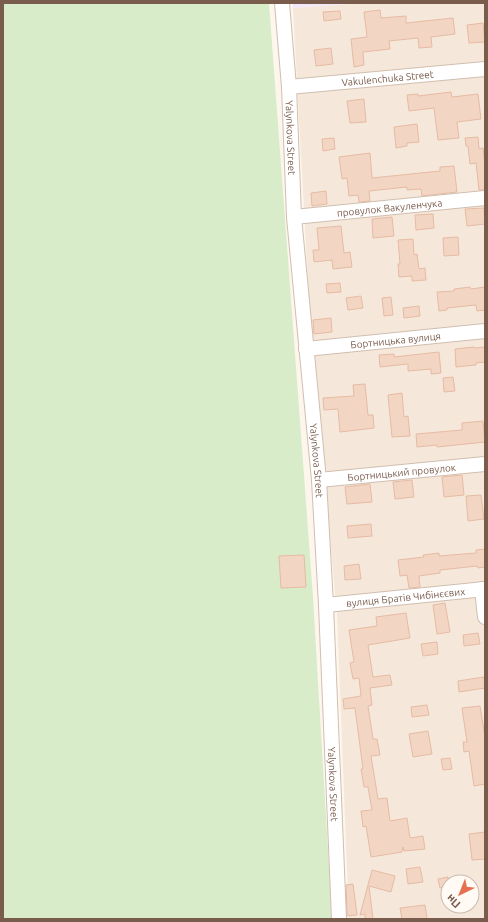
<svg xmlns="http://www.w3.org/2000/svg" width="488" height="922" viewBox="0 0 488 922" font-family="Ubuntu,sans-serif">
	<rect width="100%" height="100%" fill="#fdf6ec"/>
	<path fill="#f5e8da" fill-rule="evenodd" d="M361,3H485V919H349L337,615L310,320L293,8ZM448,882H472V906H448Z"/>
	<path fill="#f3e8fa" d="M293,3H361L293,8Z"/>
	<path fill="#d8ecc9" d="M3,3H269L313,597L332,919H3Z"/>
	<path fill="#f3d5c3" stroke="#e6bba3" d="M380,10L381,18L406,16V23L453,18L455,34L431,37L432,47L419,48L418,38L389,41L390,49L363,52L364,65L354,67L351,39L367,37L364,12Z
		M340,11L341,19L324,21L323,12Z
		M483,23L485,42L469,43L467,25Z
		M331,48L333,64L316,66L314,50Z
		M451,92L452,97L478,94L481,119L457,122L459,138L438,140L434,108L409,111L407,95L418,94V96Z
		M364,99L366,122L350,123L347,101Z
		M417,124L419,142L407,143V146L396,148L394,127Z
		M478,137L479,149L483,148L485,165V190H479L476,163L470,164L468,146H466L465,138Z
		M334,138L335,149L323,151L322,139Z
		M370,153L372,178L440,171V167L454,166L457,192L422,196L421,189L407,190V187L369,191L370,201L359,202L358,195L349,196L347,178L342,179L339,157Z
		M326,191L327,204L312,206L311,193Z
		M484,208L485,224L467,226L465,209Z
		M433,214L434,228L416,230L415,215Z
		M392,217L394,236L373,238L372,219Z
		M341,226L344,253L350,252L352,267L333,269L332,260L314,262L313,250H319L317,228Z
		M458,237L459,255L444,256L443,238Z
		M413,239L414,255L417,254L419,269L425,268L426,280L412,281V276L399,277L398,264H400L398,240Z
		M340,283L341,292L327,293L326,284Z
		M470,287L471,289L485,287V310L477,311L476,305L447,308V310L439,311L437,292L454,291V289Z
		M361,296L363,308L348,310L346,298Z
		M391,297L393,315L384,316L382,298Z
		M419,306L420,316L404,318L403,308Z
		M331,318L332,332L314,334L313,320Z
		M474,347V348L485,347V362L476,363V365L456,367L455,349Z
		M439,352L441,373L431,374V369L408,371V364L380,367L379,355L394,354V357Z
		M453,377L455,391L444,392L443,378Z
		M365,384L368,415H373L374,428L340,432L338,409L324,410L323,398L354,396L353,385Z
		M402,393L404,417L408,416L410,436L392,437L388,395Z
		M483,421L485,442L437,447V445L417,447L416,434L462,430V423Z
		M462,475L464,495L444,497L442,477Z
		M412,480L414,497L395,499L393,482Z
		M370,484L372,502L347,504L345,487Z
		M481,495L484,519L468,521L466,496Z
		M371,524L372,536L348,538L347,526Z
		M485,549V567L478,568L477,566L440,570V573L419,576L420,587L409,588L407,575L400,576L398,560L424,557L423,555L439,553V556L476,553V550Z
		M304,555L306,587L281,588L279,556Z
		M359,564L361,579L345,580L344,566Z
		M445,603L450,632L437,634L433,605Z
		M406,613L410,638L368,645L373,677L390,675L392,685L370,688L372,705L368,706L373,739H377L380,755L371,756L378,799L387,798L390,821L407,818L410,838L423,836L425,849L404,851L403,847L402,852L371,857L366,826L363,827L361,811L372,810L368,787H364L361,769H363L355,708L344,709L343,699L361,696L359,678L353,679L350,663L354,662L349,630L377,626L376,617Z
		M478,633L480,644L464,646L463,635Z
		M437,642L438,654L423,656L421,644Z
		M484,677L485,688L459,692L458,681Z
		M427,705L429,715L412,717L411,707Z
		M480,706L485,737V784L474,786L469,751L464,752L463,742H467L462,708Z
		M428,731L432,754L413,757L409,734Z
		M450,758L452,769L443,770L441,759Z
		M485,832V859L472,860L469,834Z
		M420,867L423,882L408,884L406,869Z
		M372,870L395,876L391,892L369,886L373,919H365V914L360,915Z
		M448,877V887L440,888L438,879Z
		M353,884L357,915L347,916L346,885Z
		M425,905L427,919H402L400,908Z"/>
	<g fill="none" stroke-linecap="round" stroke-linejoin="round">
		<defs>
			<g id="minor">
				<path id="s1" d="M282,3L289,87L294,217L319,480L326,605L339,919"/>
				<path id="s2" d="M289,87L485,69"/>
				<path id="s3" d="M294,217L485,198"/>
				<path id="s4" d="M306,349L485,331"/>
				<path id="s5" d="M319,480L485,464"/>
				<path d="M482,589L485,617"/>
				<path id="s6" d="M326,605L485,589"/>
			</g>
		</defs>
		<use href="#minor" stroke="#d1beb0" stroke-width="16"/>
		<use href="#minor" stroke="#fff" stroke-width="14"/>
	</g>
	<g text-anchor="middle" stroke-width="3" stroke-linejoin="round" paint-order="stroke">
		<g font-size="10" fill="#7a5c4d" stroke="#fffaf3">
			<text dy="4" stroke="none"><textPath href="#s2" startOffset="99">Vakulenchuka Street</textPath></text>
			<text dy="4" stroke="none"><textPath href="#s1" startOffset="135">Yalynkova Street</textPath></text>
			<text dy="4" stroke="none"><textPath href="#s3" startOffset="96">провулок Вакуленчука</textPath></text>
			<text dy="4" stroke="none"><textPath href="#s4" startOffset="90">Бортницька вулиця</textPath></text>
			<text dy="4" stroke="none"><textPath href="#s1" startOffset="459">Yalynkova Street</textPath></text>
			<text dy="4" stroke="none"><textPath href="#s5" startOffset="83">Бортницький провулок</textPath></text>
			<text dy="4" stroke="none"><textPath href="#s6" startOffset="80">вулиця Братів Чибінєєвих</textPath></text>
			<text dy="4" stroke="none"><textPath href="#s1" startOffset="783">Yalynkova Street</textPath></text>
		</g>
	</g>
	<rect width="488" height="922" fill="none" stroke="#7a5c4d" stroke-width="8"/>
	<g transform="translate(460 894) rotate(223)"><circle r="19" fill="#fffaf3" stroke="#cabbb1"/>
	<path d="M0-3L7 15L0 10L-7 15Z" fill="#e76f51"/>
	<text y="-6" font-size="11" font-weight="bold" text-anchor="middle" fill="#7a5c4d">Пн</text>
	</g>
</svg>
